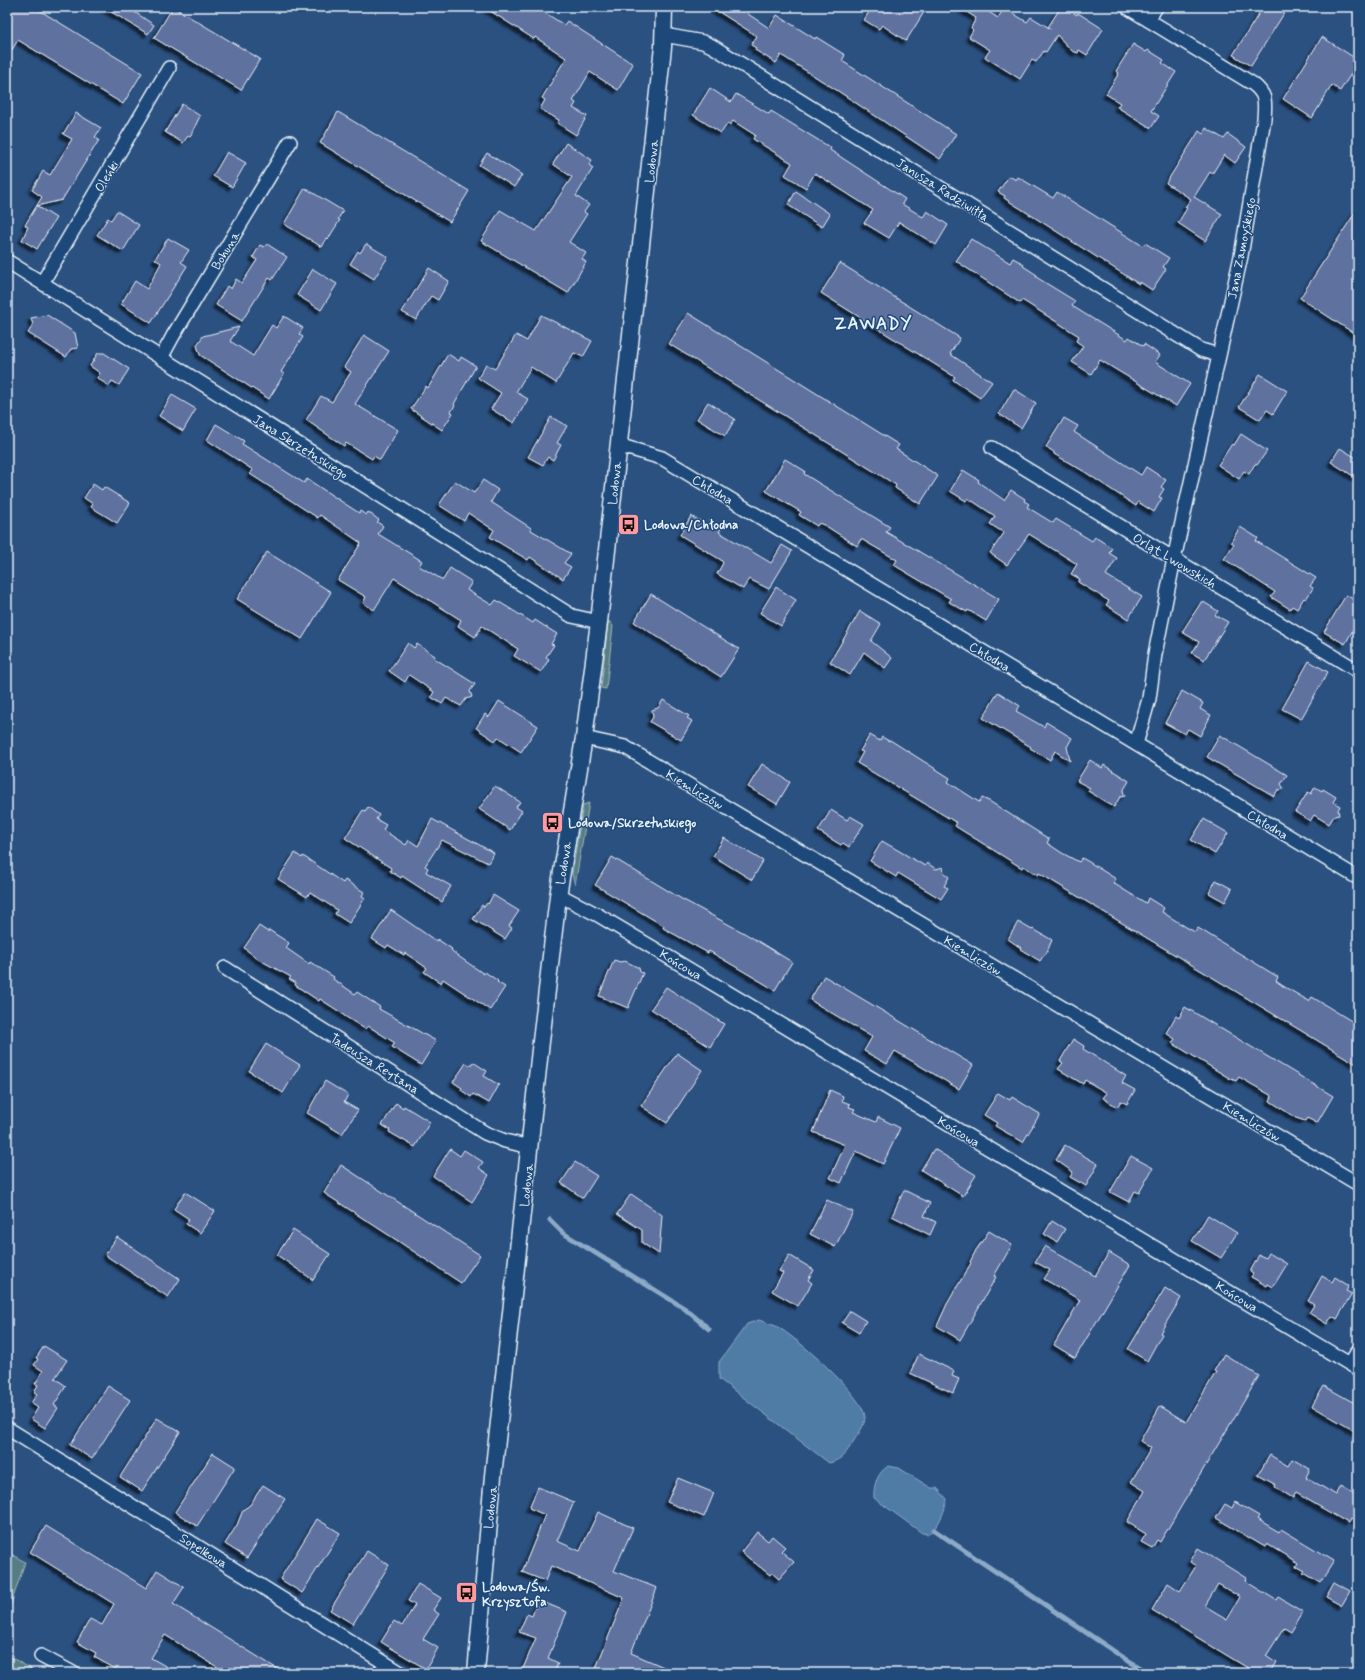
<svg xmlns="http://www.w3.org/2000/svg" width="1365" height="1680" viewBox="0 0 1365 1680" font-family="Mynerve,sans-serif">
	<defs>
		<filter id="shadow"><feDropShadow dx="-3.5" dy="3.5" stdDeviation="1" flood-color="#0009"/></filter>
	</defs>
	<rect width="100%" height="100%" fill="#2b5181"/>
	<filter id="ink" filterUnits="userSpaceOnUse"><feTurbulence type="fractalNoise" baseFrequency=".025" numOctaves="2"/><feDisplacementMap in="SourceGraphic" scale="8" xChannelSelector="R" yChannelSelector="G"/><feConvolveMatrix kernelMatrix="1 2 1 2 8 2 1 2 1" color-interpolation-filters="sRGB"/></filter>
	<g filter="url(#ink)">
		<path fill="#577d83" stroke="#a0b7be" d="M608,622H610L613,626L606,689L601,688Z
			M589,803L575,885L572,874L583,805Z
			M7,1552L25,1562L7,1616Z
			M7,1655L38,1673H7Z"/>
		<path fill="#507ba5" stroke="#8daac6" d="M759,1320C764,1322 770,1324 776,1326C795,1336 864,1396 865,1417C865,1426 858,1434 853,1442C847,1452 842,1460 829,1463L719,1379V1362L747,1324Z
			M888,1466L899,1468L931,1488H937L947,1499C945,1511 939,1527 928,1534L922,1533L874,1498C873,1484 878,1473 888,1466Z"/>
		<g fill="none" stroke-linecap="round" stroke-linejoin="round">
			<path stroke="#8daac6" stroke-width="5" d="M550,1220L563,1233L684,1308L709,1329
				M934,1530L1124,1658L1149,1673"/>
		</g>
		<path fill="#5f719f" stroke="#e8f1f8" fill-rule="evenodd" filter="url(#shadow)" d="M7,7H34L142,73L123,104L18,40L7,58Z
			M103,7H127L154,25L148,34Z
			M173,7L260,59L241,90L154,38Z
			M484,7H536L564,25L567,21L633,64L618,90L590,72L573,101L576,103L573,108L587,116L576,135L557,123L559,120L540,109L545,100L542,98L566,58L535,37L534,39Z
			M711,7H752L748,14L769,28L777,15L815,39L816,37L845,55L842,61L956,134L940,159L838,91L781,55L776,63L755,50L756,48L751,45L757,36Z
			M872,7H915L924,12L906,41L882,25L879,29L864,20Z
			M959,7H981L998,18L1004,8L1027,22L1031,17L1051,29L1048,27L1061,7H1064L1077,15L1078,13L1103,29L1087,55L1079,50L1078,53L1072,51L1057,35L1046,52L1044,51L1036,62L1032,60L1020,79L985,57L990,50L969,37L973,30L971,28L976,18Z
			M1263,7H1288L1251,66L1233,55Z
			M1322,37L1358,60V63L1340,91L1332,85L1312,118L1283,99Z
			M1133,44L1146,52L1148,50L1164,60L1162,63L1176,72L1151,111L1159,116L1151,128L1117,107L1120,103L1106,94L1119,73L1116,71Z
			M710,88L731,102L736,94L769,114L771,111L831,148L830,150L905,199L902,204L923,217L927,211L948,225L936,245L899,222L889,238L864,223L873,210L815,173L806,188L785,175L792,163L753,139L755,135L733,121L730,125L728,123L721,133L693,115Z
			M182,104L200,116L190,137L188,136L183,143L165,132Z
			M338,112L469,191L450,222L320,143Z
			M76,113L101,128L95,137L99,140L62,200L37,206L56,218L37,249L22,240L28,227L25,225L42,197L32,190L43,171L50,175L72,139L63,134Z
			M1206,128L1224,139L1228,134L1246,147L1235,163L1224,155L1212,174L1210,172L1194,197L1222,214L1205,241L1178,223L1187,208L1185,207L1191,199L1166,183L1199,131L1203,134Z
			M566,143L592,160L589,165L593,168L576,196L589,205L584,212L587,214L569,242L586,253L582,259L586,262L568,293L481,241L500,210L536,231L572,177L553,164Z
			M227,152L246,163L232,187L213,176Z
			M487,153L522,175L514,187L479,165Z
			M1009,176L1016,180L1018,177L1053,198L1057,192L1143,246L1145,243L1169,258L1163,267L1166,269L1152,290L1140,282L1139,284L1004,198L1005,196L998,192Z
			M305,188L343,211L338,219L340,220L328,239L327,238L322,247L284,224Z
			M796,191L830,214L822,227L788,205Z
			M1358,208V336L1300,298Z
			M117,211L139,225L123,251L97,235L108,218L111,220Z
			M168,238L189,250L181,262L187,266L151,323L121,304L135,281L147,289L161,263L155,259Z
			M971,239L1010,263L1013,258L1024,264L1023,266L1037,275L1036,277L1075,301L1072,306L1127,340L1129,337L1143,346L1144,344L1160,355L1155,362L1190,384L1176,406L1100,360L1091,374L1072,362L1083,346L1076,341L1079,336L1022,300L1020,303L956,261Z
			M267,244L287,257L272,280L269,278L242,321L216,305L227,286L231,289L236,279L242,283L257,260L253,257L260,245L264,247Z
			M366,244L388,257L374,279L350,264L358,251L360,253Z
			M840,263L960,338L950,354L992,382L980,398L953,380L955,377L821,293Z
			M429,268L449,281L438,300L431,296L416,320L402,312Z
			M313,269L337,284L321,310L297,295Z
			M688,313L899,445L896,449L938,476L920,504L895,488L896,485L669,344Z
			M47,315L75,333L78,348L71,349L66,357L28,333L33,325L31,318Z
			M541,315L592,341L583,357L574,353L556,383L531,367L516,392L528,399L514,423L491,409L501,393L478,378L486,364L495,369L516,335L527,341Z
			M284,316L303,328L299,334L303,337L281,372L284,374L269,399L200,355L197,345L203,336L239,327L230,341L253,356L272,325L276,328Z
			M364,335L389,351L355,404L398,430L380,460L374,456L372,459L346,443L344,446L306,420L321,396L332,402L351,372L344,367Z
			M98,353H104L129,369L119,385L112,381L109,386L97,378L100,373L90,366Z
			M448,354L459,361L461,357L476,366L454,404L455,405L451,412L453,413L442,430L411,409L426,386L428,388Z
			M1260,374L1287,391L1273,414L1267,410L1260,420L1239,407Z
			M1014,389L1036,403L1021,428L999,414Z
			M172,395L196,409L183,431L159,416Z
			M708,402L735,419L725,436L697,419Z
			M551,417L567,426L557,443L561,445L553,460L548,457L543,465L528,457Z
			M1064,418L1078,426L1074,432L1141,475L1146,467L1166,480L1161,487L1164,489L1159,497L1162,498L1154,512L1138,502L1136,506L1085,472L1054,454V452L1046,447Z
			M216,424L244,441L242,444L304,483L307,479L359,513L360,511L366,515L368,512L379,520L377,522L383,526L378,534L422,561L419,566L443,580L450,568L472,582L467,590L492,605L496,600L533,623L535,620L557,634L551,644L554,645L546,657L549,659L541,672L514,656L518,649L482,626L475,637L458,626L461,620L394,578L374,610L363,603L366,597L338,580L361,543L320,515L318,518L250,474L253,470L207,440Z
			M1241,434L1267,451L1257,465L1255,464L1249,474L1244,471L1239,479L1218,465L1232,444L1234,445Z
			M1340,448L1358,459V479L1331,462Z
			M785,459L805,471L804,474L890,527L886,532L999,599L986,621L968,610L967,612L949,602L951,599L894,565L897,560L861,539L857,546L826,526L819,523L817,526L799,515L801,512L766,491Z
			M963,470L979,480L978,482L1004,500L1011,490L1025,499L1024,501L1029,504L1027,507L1053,523L1056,519L1092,541L1095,537L1112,548L1109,553L1117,558L1106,575L1142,597L1128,619L1106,605L1109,601L1078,582L1080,579L1071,574L1077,564L1029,534L1007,565L990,553L1004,533L990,524L995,516L968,498L966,501L950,491Z
			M483,480L498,490L491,502L531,528V530L571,554L564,563L571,567L563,579L530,557L528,560L490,537L494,530L468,513L464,521L439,505L455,481L474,493Z
			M93,484L102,490L104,487L130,503L117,523L91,507L93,504L84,498Z
			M691,516L707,525L710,520L722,527L719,532L771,563L782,545L792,551L769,589L749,579L743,589L717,574L723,563L721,560L680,535Z
			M1240,527L1258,538L1256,541L1316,578L1310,586L1313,588L1306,599L1304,598L1297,609L1292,606L1290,609L1271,597L1275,592L1224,559L1234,544L1231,542Z
			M267,552L331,592L302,639L237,599Z
			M776,587L796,600L781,626L760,613Z
			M651,594L739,649L721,677L634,622Z
			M1346,595L1358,602V621L1345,644L1324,632Z
			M1202,601L1218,611L1215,615L1228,622L1204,660L1192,653L1199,642L1182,632Z
			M860,611L881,624L871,641L892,658L885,668L864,652L850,675L830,662Z
			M408,643L414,648L417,644L435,656L434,658L475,684L470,691L472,697L466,699L461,706L446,698L442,704L431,697L434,692L409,675L405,682L389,671Z
			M1309,661L1328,672L1301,719L1282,709Z
			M1182,691L1203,703L1200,709L1211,715L1200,736L1188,729L1185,734L1165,723Z
			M998,692L1020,706L1016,711L1044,727L1046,722L1072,738L1067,747L1070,761L1055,751L1050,760L1030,748L1031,747L983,718Z
			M663,700L689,716L687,718L692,721L681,740L650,722L653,717L652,710L658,708Z
			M499,701L538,726L521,752L498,737L495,741L476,728L485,714L489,717Z
			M870,735L880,741L882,737L889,741L890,740L950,778L948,782L979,802L982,798L989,801L1049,839L1047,843L1062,853L1079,862L1082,858L1089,862L1116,879L1113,883L1129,893L1146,903L1148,898L1164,908L1162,912L1186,927L1195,932L1198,928L1278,977L1276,981L1283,986L1309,1001L1312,997L1358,1025V1065L1039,873L1038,875L1023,866L1022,868L955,826L957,823L857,763L863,752L860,751Z
			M1220,735L1287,775L1281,784L1284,789L1278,790L1274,796L1207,757Z
			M1090,760L1102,768L1104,765L1129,781L1123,791L1125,796L1120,797L1114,807L1088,791L1090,788L1077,781Z
			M762,764L790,782L777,804L748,787Z
			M495,786L520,802L516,807L522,811L510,830L479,809Z
			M1315,787L1322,791L1323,789L1336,797L1333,802L1340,806L1338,810L1339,815L1334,816L1329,824L1314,815L1310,821L1295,812L1308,792L1311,794Z
			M368,807L379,815L376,819L386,825L383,830L406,845L409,840L418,846L432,819L494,853L488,863L442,840L425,866L428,868L426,872L451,886L442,902L402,876L401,878L390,871L391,868L345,838L363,810L365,811Z
			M831,810L847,820L850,816L864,824L849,847L843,843L841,845L818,831Z
			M1204,819L1228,833L1215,854L1191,840Z
			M724,838L763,861L752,880L713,856Z
			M882,841L925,866L927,863L936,869L943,867L944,873L949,877L944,886L948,888L941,899L898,873L896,877L870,861Z
			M295,853L302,858L303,856L343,883L345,880L364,892L362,896L365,898L349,923L335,914L337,910L310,892L307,897L278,879Z
			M612,857L680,898L746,934L792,962L775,990L709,951L708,953L663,928L664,926L595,885Z
			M1216,880L1232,889L1225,902L1209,893Z
			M493,895L519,911L509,926L512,928L505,939L473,919L482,905L484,907L487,903L488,904Z
			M391,910L436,941L437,939L452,949L451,950L458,956L484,974L485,972L498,981L497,982L505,987L490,1010L443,979L441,983L424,972L427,968L405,953L404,955L388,945L386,948L372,939Z
			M1018,922L1032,930L1033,929L1052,940L1046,954L1044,955L1040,961L1020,949L1021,948L1008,939Z
			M259,926L268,932L269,930L289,943L286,948L309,964L310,962L334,977L333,979L355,994L357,992L380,1007L379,1009L436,1041L421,1065L392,1047L395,1043L368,1026L365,1029L343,1015V1014L320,999L319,1001L295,985L296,983L289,979L291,977L258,959L244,948Z
			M614,960L620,962L625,961L639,968L640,972L643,973L628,1008L599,996Z
			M824,976L973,1065L959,1089L895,1051L887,1064L864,1051L872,1037L810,1000Z
			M666,987L724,1024L710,1047L651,1009Z
			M1185,1007L1333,1096L1317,1123L1307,1118L1305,1121L1296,1118L1270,1101L1272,1096L1239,1077L1236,1081L1229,1078L1172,1043L1175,1039L1166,1033L1176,1016L1179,1018Z
			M1073,1039L1084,1046L1083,1049L1126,1076L1122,1083L1135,1090L1127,1104L1121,1101L1117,1107L1103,1098L1107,1093L1085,1080L1083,1084L1058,1069L1063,1063L1060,1061Z
			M266,1044L300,1065L283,1093L249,1071Z
			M677,1053L702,1070L667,1123L641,1106Z
			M473,1062L487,1071L484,1076L499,1085L489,1103L473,1094L471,1097L461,1090L462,1088L453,1082L466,1063L470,1066Z
			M325,1081L348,1095L344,1102L358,1110L342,1134L307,1113Z
			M830,1090L843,1096L842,1101L850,1104L849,1107L855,1109L853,1112L876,1122L878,1117L900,1128L883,1164L856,1151L841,1183L830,1178L845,1145L813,1132Z
			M998,1093L1010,1100L1012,1097L1040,1114L1023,1142L995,1126L997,1123L984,1115Z
			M396,1103L403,1108L404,1106L430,1122L415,1147L389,1132L390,1130L382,1125Z
			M1065,1145L1098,1164L1086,1186L1070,1177L1073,1172L1056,1160Z
			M450,1149L460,1156L464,1150L483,1162L479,1168L489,1175L472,1202L433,1176Z
			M934,1149L976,1175L963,1196L921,1170Z
			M1131,1156L1153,1168L1139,1193L1135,1191L1129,1202L1110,1192Z
			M575,1162L597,1176L583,1198L561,1183Z
			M341,1165L480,1255L461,1283L398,1241L324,1193Z
			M904,1190L930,1203L924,1216L936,1222L930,1235L892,1216Z
			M185,1192L215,1211L200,1233L186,1224L189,1219L174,1209Z
			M631,1194L662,1215L659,1254L642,1243V1230L617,1214Z
			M827,1200L853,1212L835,1247L810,1234Z
			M1208,1215L1237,1233L1221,1258L1192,1241Z
			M1052,1221L1065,1229L1057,1242L1044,1234Z
			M293,1230L330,1254L313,1280L277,1255Z
			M989,1231L1012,1245L994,1276L996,1277L960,1340L937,1326L947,1304L971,1263L970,1262L976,1250Z
			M117,1237L180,1279L168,1297L105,1255Z
			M1045,1246L1095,1276L1109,1252L1130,1265L1075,1358L1054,1345L1080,1300L1044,1279L1050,1270L1035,1262Z
			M1269,1253L1287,1264L1273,1287L1268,1284L1267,1286L1251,1277L1253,1274L1250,1272L1259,1255L1266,1258Z
			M789,1255L814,1270L808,1280L812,1283L798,1306L772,1291L783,1273L779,1271Z
			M1322,1276L1332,1282L1335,1277L1349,1286L1346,1291L1352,1294L1337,1319L1332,1316L1327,1324L1309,1313L1314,1305L1308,1301Z
			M1165,1288L1181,1298L1160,1333L1162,1334L1147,1361L1128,1349Z
			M850,1311L866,1321L859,1333L842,1323Z
			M44,1346L67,1360L55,1378L66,1386L54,1405L58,1408L45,1428L31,1419L38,1408L31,1403L37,1394L34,1392L38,1385L35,1384L43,1371L34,1365L38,1359L36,1358Z
			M919,1354L954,1371L952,1376L959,1379L953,1393L910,1373Z
			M1224,1354L1259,1376L1160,1542L1157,1540L1152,1548L1141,1542L1146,1534L1127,1522L1145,1491L1131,1482L1151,1448L1140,1441L1160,1406L1186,1422L1216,1372L1214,1371Z
			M108,1386L130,1400L92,1459L70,1445Z
			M1324,1386L1358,1405V1433L1312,1406Z
			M157,1418L180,1432L142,1491L120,1477Z
			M213,1453L235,1467L197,1526L175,1512Z
			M1270,1455L1288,1466L1292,1459L1310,1469L1306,1477L1336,1495L1341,1486L1358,1496V1523L1350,1519L1348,1523L1296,1493L1293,1498L1275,1487L1276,1485L1258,1475Z
			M678,1478L714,1493L704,1517L667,1502Z
			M263,1485L285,1499L247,1558L225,1544L237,1525L243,1510L250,1505Z
			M538,1487L574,1502L557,1541L580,1551L598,1512L633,1528L614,1571L657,1588L631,1653L678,1673H594L624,1598L551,1566L545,1581L522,1572L545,1515L529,1508Z
			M1235,1502L1259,1516L1257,1519L1279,1532L1281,1529L1334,1561L1320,1583L1303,1573L1305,1571L1296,1566L1298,1563L1267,1544L1265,1547L1216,1518L1225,1504L1232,1508Z
			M317,1519L340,1533L302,1593L280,1579Z
			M46,1526L146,1588L157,1570L184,1587L173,1604L284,1673H227L165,1635L151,1658L178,1673H123L94,1657L96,1653L77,1642L90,1619L102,1625L114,1604L30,1552Z
			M757,1532L768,1541L772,1536L785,1547L781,1551L794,1562L779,1579L772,1573L770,1575L741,1552Z
			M1198,1548L1246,1578L1245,1581L1276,1600L1278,1597L1303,1612L1291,1632L1284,1628L1266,1656L1276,1663L1270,1673H1256L1152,1610L1168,1583L1180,1591L1196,1566L1190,1562ZM1218,1584L1240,1597L1227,1619L1205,1606Z
			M367,1551L389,1565L353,1624L330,1610Z
			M1334,1582L1350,1591L1342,1605L1326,1596Z
			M418,1584L441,1598L433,1610L439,1614L423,1639L438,1648L426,1669L381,1642L394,1621L402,1626L415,1605L408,1601Z
			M538,1600L567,1612L548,1658L558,1663L554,1673H521L536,1638L519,1632L527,1614L532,1616Z"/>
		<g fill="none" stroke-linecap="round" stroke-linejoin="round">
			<defs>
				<path id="minor" d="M1127,7L1253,84C1267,95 1265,102 1264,119L1241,256L1174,559L1155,654L1149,699L1136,744
					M1148,20L1156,7
					M664,35L703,42L712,46L1201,350L1218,355
					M7,261L572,616L599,622
					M42,283L169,68
					M161,358L173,336L290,142
					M618,445L662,458L1358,878
					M992,448L1358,671
					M584,738L625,747L1358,1184
					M558,896L567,899L598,915L1358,1369
					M225,968L485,1133L505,1141L530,1147
					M1350,1364L1358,1351
					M7,1428L401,1673
					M41,1656L73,1673"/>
				<path id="tertiary" d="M476,1673L493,1476L540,1050L558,896L584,738L599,622L663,47L664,7"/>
			</defs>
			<use href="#minor" stroke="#e8f1f8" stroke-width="16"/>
			<use href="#tertiary" stroke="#e8f1f8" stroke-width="19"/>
			<use href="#minor" stroke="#1f4a7a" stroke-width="13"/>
			<use href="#tertiary" stroke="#1f4a7a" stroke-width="16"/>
		</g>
	</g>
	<defs>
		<symbol id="bus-square" viewBox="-11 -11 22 22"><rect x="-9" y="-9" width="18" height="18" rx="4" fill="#ff9aa2" stroke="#1f4a7a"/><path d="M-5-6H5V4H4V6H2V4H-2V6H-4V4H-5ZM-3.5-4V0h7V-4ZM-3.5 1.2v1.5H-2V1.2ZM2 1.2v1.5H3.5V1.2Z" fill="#111"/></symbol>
	</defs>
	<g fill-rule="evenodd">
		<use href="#bus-square" x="616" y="512" width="25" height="25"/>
		<use href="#bus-square" x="540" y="810" width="25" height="25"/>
		<use href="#bus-square" x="454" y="1580" width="25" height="25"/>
	</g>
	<g text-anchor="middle" stroke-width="3" stroke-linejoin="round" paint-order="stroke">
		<g font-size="13" fill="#e8f1f8" stroke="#1f4a7a">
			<text transform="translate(651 161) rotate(-84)" y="5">Lodowa</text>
			<text transform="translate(106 176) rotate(-59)" y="5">Oleńki</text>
			<text transform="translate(943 189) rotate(32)" y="5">Janusza Radziwiłła</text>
			<text transform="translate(1241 248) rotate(-79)" y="5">Jana Zamoyskiego</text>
			<text transform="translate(225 250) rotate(-59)" y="5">Bohuna</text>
			<text transform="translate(301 446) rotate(32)" y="5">Jana Skrzetuskiego</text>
			<text transform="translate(614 483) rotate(-84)" y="5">Lodowa</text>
			<text transform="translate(713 489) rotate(31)" y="5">Chłodna</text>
			<text transform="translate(1175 560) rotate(31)" y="5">Orląt Lwowskich</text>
			<text transform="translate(990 656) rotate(31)" y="5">Chłodna</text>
			<text transform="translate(695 789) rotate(31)" y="5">Kiemliczów</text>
			<text transform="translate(1268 824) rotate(31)" y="5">Chłodna</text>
			<text transform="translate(563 863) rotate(-81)" y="5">Lodowa</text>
			<text transform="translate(973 955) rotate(31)" y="5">Kiemliczów</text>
			<text transform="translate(681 964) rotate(31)" y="5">Końcowa</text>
			<text transform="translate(375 1063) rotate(32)" y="5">Tadeusza Reytana</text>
			<text transform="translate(1252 1121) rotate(31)" y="5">Kiemliczów</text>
			<text transform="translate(959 1131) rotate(31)" y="5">Końcowa</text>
			<text transform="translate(526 1185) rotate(-84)" y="5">Lodowa</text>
			<text transform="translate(1237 1296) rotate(31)" y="5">Końcowa</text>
			<text transform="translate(490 1507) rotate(-84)" y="5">Lodowa</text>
			<text transform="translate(204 1550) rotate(32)" y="5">Sopelkowa</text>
		</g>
		<g font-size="13" font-weight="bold" fill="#e8f1f8" stroke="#1f4a7a" text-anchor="start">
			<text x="644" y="529">Lodowa/Chłodna</text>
			<text x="568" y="827">Lodowa/Skrzetuskiego</text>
			<text x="482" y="1591">Lodowa/Św.<tspan x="482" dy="15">Krzysztofa</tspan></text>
		</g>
		<g font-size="17" font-weight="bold" letter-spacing="1" fill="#e8f1f8" stroke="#1f4a7a">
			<text x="873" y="329">ZAWADY</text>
		</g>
	</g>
	<rect width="1365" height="1680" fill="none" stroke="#1f4a7a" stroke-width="24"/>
	<rect x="12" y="12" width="1341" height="1656" fill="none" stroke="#e8f1f8" stroke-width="1.5" filter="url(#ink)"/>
</svg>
